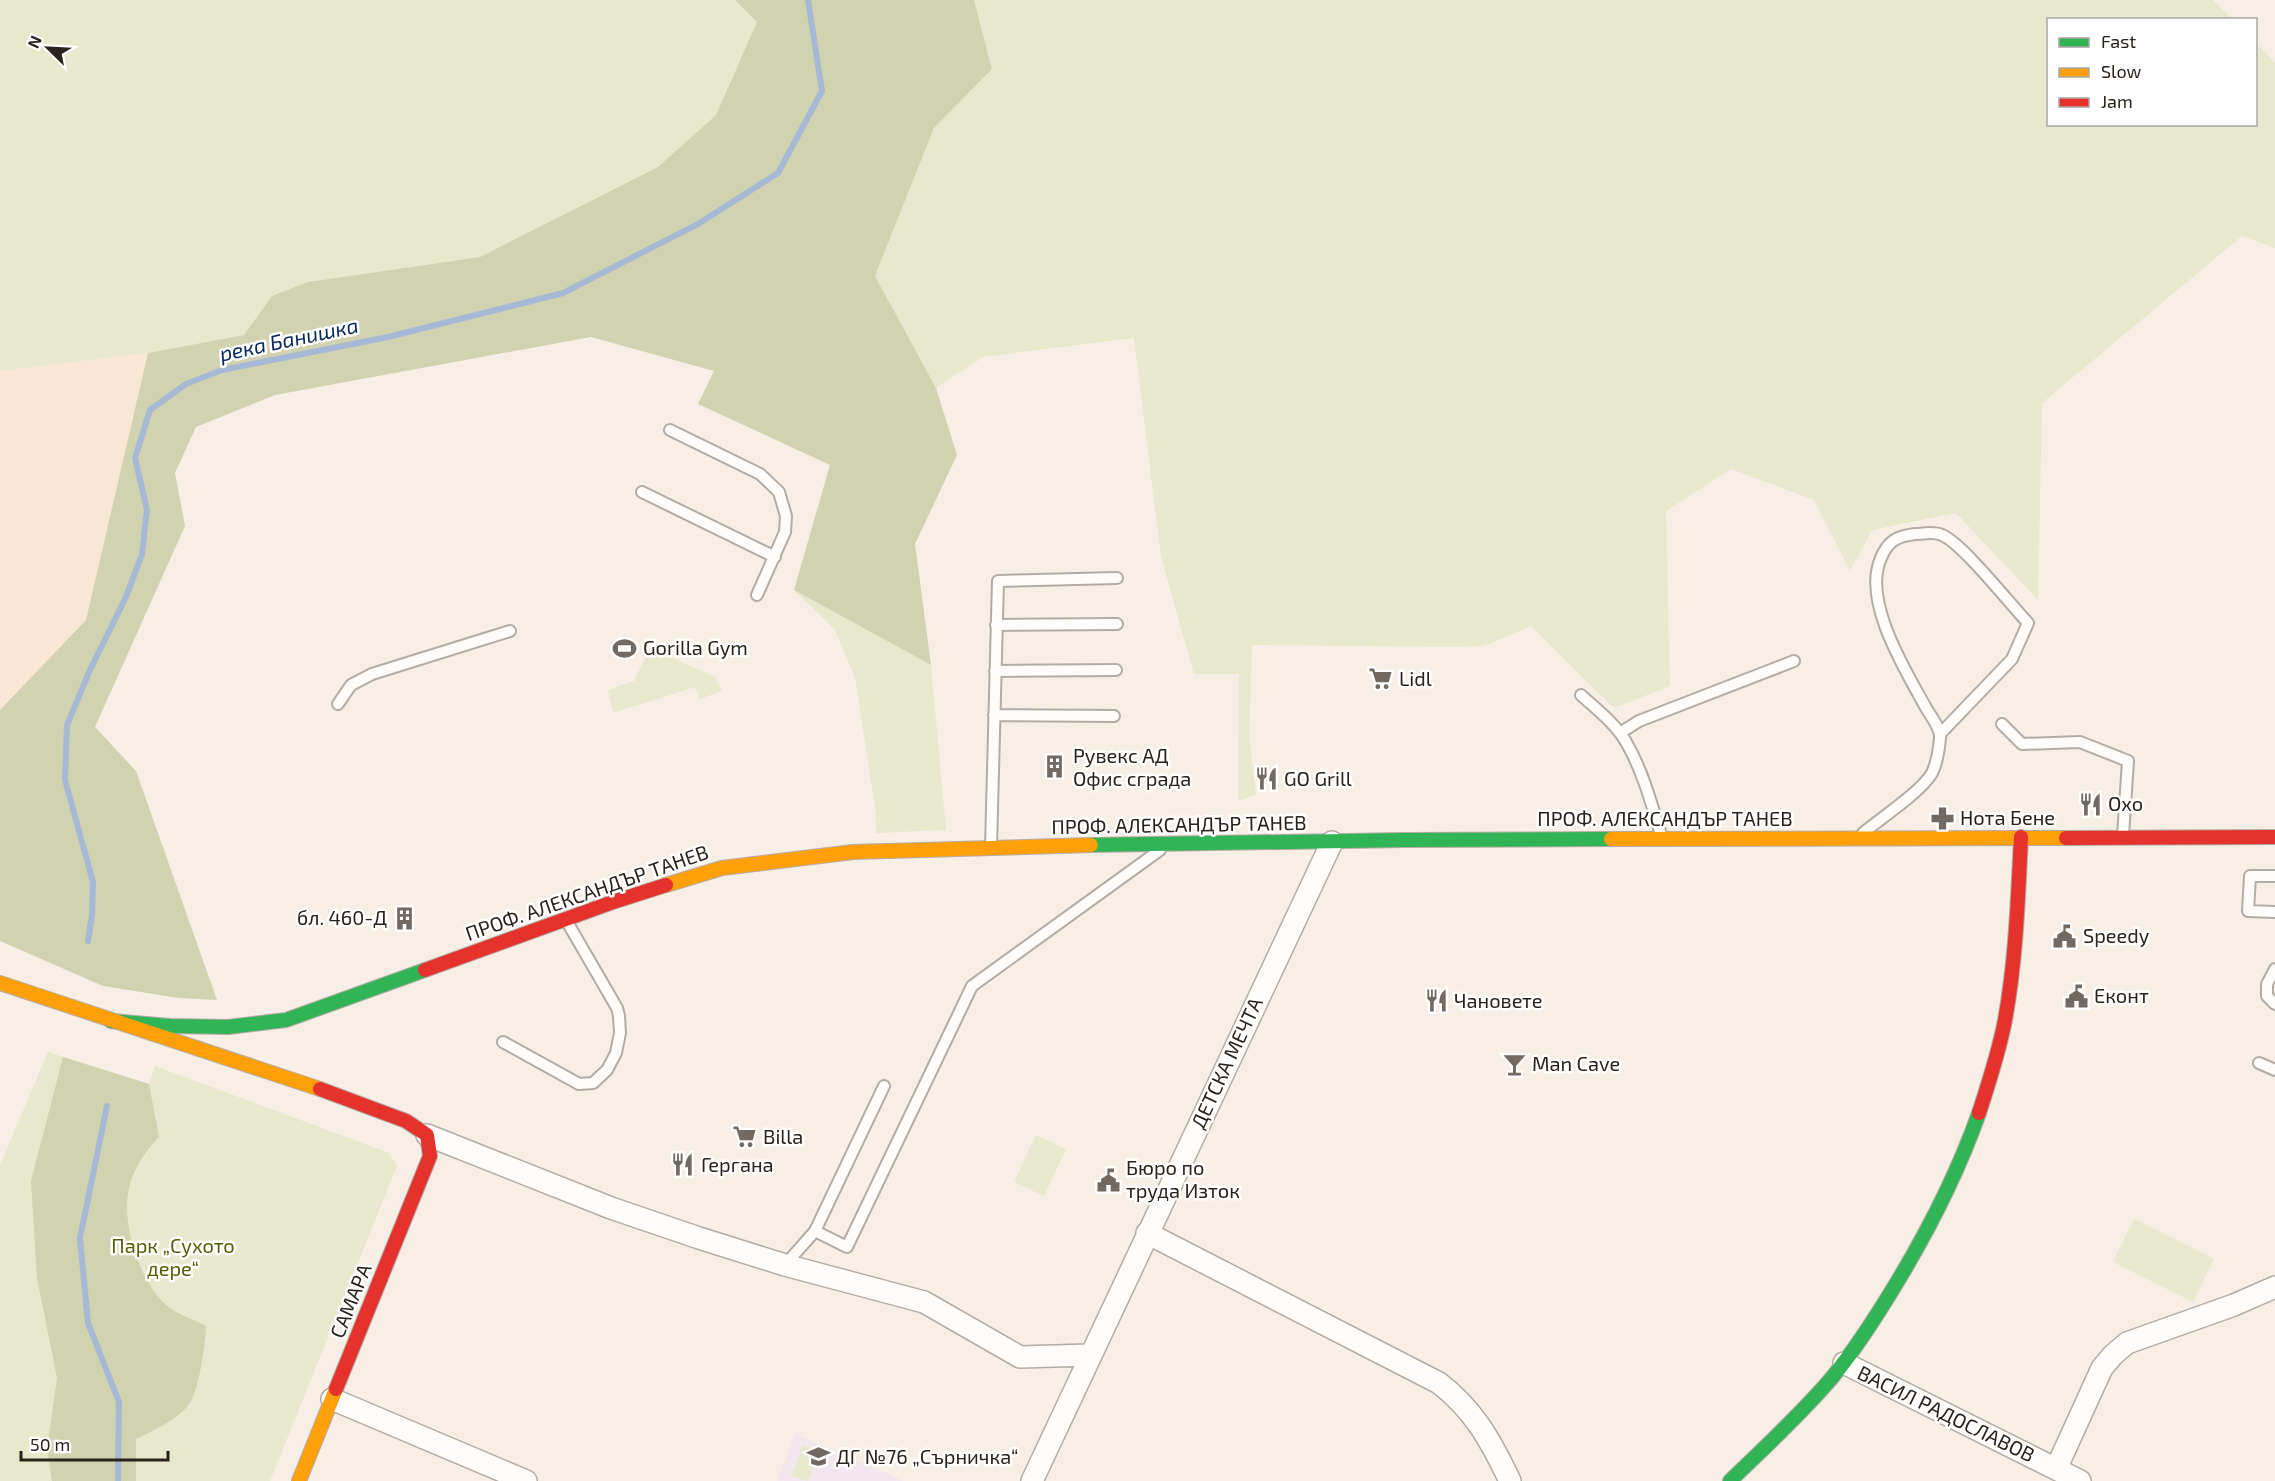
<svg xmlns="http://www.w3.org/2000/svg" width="2275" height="1481" viewBox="0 0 2275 1481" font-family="'Exo 2',sans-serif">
	<rect width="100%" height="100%" fill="#f7eee5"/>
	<path fill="#f9e7d5" d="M148,353L86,621L0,710V371Z"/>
	<path fill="#f2e7ee" d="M795,1434L904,1481H777Z"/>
	<path fill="#e8e8cc" d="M0,0H735L757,22L716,115L658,167L480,257L308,282L272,296L244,335L148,353L0,371Z
		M974,0H2213L2232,19L2048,20V124H2256V43L2275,63V248L2242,236L2042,403L2038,600L1956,513L1872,530L1850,571L1814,500L1731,469L1666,511L1670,686L1614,708L1531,626L1484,646L1459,647L1252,645L1249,736L1256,795L1238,801L1239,674H1194L1161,557L1134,338L983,357L936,388L875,276L934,128L992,69Z
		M794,590L931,665L946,830L876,833L875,806L855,678L835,630Z
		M650,648L715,677L722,691L700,699L695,687L613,713L608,690L634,681Z
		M48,1052L149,1084L155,1066L389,1153L397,1166L270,1481H0V1165Z
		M1036,1135L1066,1149L1044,1196L1014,1182Z
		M2134,1219L2214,1259L2193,1302L2113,1262Z
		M803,1445L819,1451L808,1481L791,1476Z"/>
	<path fill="#d1d2b0" d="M735,0H974L992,69L934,128L875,276L936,388L957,455L915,544L931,665L794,590L830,465L698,404L714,371L591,337L275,395L196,427L175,473L185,526L95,727L136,771L217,1000L179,998L103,986L0,941V710L86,620L148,353L244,335L272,296L308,282L480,257L658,167L716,115L757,22Z
		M63,1057L149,1084L159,1137C145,1151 134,1168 129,1188C121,1223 139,1280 165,1304C175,1314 194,1319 206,1326C205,1344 200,1383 192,1399C185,1416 153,1431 136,1439V1481H52L47,1449L57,1378L37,1278L31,1181Z"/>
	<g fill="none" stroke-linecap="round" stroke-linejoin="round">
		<path stroke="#a7b8d5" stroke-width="6" d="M88,941L92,915L93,882L65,780L67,725L90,670L126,597L142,554L147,510L135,458L150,410L186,384L222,370L388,337L563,293L698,224L778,173L822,91L808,0
			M107,1106L80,1238L88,1323L119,1402L118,1481"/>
		<defs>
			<path id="lane" d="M670,430L760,474L779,492L786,516L785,532L757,595
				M642,492L775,557
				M996,625L1117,624
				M995,671L1116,670
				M1581,695C1596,709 1616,724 1626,742C1643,771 1652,806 1662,838
				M338,704L351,685L372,674L510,631
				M994,715L1114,716
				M2002,724L2022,744L2080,742L2128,761L2123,836
				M1620,733L1639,721L1794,661
				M1863,833C1881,818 1921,792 1932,773C1937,763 1939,749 1940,738C1941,728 1929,714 1925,706C1904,668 1862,600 1881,558C1888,541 1897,536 1915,534C1924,534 1933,531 1942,535C1962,543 2010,604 2028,623L2012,659L1940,734
				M991,847L998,581L1117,578
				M2275,876H2250L2248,911L2275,912
				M2275,969L2267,984V996L2275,1004
				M503,1042L579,1084L593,1083L607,1070L616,1053L620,1033L619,1016L617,1008L566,920
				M2259,1063L2275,1070
				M815,1231L884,1086
				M785,1265L815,1231L847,1247L972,986L1160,850"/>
			<path id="street" d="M427,1135L611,1208L699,1238L785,1265L924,1302L1020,1357L1090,1355
				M1147,1233L1439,1383C1474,1410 1491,1441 1510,1481
				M1844,1363L2080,1481
				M332,1399L526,1481
				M2056,1469L2102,1368L2113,1355L2127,1343L2234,1305L2275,1287
				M1032,1481L1332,842"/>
			<path id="fast" d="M1091,845L1405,840L1611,839
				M111,1021L170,1026L228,1027L286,1020L425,970
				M1730,1481C1764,1448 1799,1416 1830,1380C1852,1354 1870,1326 1888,1297C1924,1239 1956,1178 1979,1113"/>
			<path id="slow" d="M1611,839L2066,838
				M666,885L722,868L853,852L1091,845
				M0,983L320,1089
				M299,1481L336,1389"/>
			<path id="jam" d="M2066,838L2275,837
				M425,970L613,902L666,885
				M320,1089L406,1121L427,1135L430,1156L336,1389
				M1979,1113C1989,1082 1999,1052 2005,1020C2016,960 2018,898 2021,837"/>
		</defs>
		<use href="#lane" stroke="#b3aca5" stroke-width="14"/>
		<use href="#street" stroke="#b3aca5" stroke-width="24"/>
		<use href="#fast" stroke="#b3aca5" stroke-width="16"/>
		<use href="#slow" stroke="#b3aca5" stroke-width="16"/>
		<use href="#jam" stroke="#b3aca5" stroke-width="16"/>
		<use href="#lane" stroke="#fefcfb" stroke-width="10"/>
		<use href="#street" stroke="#fefcfb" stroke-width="21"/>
		<use href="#fast" stroke="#30b455" stroke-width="14"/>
		<use href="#slow" stroke="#ff9f0a" stroke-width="14"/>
		<use href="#jam" stroke="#e5322d" stroke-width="14"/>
	</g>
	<defs>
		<symbol id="stadium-bare" viewBox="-9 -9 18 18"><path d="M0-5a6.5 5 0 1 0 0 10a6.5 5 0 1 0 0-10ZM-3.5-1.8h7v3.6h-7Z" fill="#716962" stroke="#fff" stroke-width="2.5" paint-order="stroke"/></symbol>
		<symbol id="supermarket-bare" viewBox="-9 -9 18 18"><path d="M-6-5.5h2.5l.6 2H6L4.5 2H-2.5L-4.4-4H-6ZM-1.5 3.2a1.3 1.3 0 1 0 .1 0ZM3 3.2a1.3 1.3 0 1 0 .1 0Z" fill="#716962" stroke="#fff" stroke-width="2.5" paint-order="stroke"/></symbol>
		<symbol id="building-bare" viewBox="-9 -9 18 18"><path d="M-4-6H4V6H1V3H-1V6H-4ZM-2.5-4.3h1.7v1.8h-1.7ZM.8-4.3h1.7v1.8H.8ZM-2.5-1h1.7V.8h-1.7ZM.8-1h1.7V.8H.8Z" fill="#716962" stroke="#fff" stroke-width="2.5" paint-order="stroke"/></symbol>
		<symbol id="restaurant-bare" viewBox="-9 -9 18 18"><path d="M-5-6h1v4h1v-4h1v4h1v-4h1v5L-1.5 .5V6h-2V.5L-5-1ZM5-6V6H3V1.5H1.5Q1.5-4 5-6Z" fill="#716962" stroke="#fff" stroke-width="2.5" paint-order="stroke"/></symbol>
		<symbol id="pharmacy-bare" viewBox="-9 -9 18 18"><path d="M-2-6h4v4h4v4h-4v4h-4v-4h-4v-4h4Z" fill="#716962" stroke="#fff" stroke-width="2.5" paint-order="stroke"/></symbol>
		<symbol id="civic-bare" viewBox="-9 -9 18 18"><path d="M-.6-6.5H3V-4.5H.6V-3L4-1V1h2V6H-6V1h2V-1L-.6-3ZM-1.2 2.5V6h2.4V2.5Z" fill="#716962" stroke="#fff" stroke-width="2.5" paint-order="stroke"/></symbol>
		<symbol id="bar-bare" viewBox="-9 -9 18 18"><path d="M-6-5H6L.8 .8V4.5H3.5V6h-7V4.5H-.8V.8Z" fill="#716962" stroke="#fff" stroke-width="2.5" paint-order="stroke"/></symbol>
		<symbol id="school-bare" viewBox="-9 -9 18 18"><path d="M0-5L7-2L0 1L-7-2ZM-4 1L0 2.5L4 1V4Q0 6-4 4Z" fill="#716962" stroke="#fff" stroke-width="2.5" paint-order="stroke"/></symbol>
	</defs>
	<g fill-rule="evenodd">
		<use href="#stadium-bare" x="608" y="632" width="33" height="33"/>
		<use href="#supermarket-bare" x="1364" y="662" width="33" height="33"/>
		<use href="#building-bare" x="1038" y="750" width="33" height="33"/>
		<use href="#restaurant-bare" x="1250" y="762" width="33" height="33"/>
		<use href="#restaurant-bare" x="2074" y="788" width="33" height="33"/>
		<use href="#pharmacy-bare" x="1926" y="802" width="33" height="33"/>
		<use href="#building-bare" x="388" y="902" width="33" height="33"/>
		<use href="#civic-bare" x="2048" y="920" width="33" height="33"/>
		<use href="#civic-bare" x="2060" y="980" width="33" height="33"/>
		<use href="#restaurant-bare" x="1420" y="984" width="33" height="33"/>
		<use href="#bar-bare" x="1498" y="1048" width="33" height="33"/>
		<use href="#supermarket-bare" x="728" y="1120" width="33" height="33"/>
		<use href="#restaurant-bare" x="666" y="1148" width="33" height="33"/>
		<use href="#civic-bare" x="1092" y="1164" width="33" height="33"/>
		<use href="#school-bare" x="802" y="1440" width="33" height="33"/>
	</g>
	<g text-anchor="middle" stroke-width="5" stroke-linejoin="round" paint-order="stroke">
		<g font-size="20" fill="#29221b" stroke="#fff" text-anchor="start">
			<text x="643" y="655">Gorilla Gym</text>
			<text x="1399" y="686">Lidl</text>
			<text x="1073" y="763">Рувекс АД<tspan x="1073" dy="23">Офис сграда</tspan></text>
			<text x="1284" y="786">GO Grill</text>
			<text x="2108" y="811">Охо</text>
			<text x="1960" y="825">Нота Бене</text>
			<text x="387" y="925" text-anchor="end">бл. 460-Д</text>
			<text x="2083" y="943">Speedy</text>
			<text x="2094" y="1003">Еконт</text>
			<text x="1454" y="1008">Чановете</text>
			<text x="1532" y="1071">Man Cave</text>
			<text x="763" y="1144">Billa</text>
			<text x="701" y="1172">Гергана</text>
			<text x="1126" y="1175">Бюро по<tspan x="1126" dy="23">труда Изток</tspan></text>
			<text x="836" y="1464">ДГ №76 „Сърничка“</text>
		</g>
		<g font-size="20" fill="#29221b" stroke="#fff">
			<text x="1665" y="826">ПРОФ. АЛЕКСАНДЪР ТАНЕВ</text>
			<text transform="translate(1179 825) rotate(-1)" y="7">ПРОФ. АЛЕКСАНДЪР ТАНЕВ</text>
			<text transform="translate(587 893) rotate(-19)" y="7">ПРОФ. АЛЕКСАНДЪР ТАНЕВ</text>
			<text transform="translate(1227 1063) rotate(-65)" y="7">ДЕТСКА МЕЧТА</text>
			<text transform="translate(351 1301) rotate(-68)" y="7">САМАРА</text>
			<text transform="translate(1946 1414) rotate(26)" y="7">ВАСИЛ РАДОСЛАВОВ</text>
		</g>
		<g font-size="20" fill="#555e02" stroke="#fff">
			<text x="173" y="1253">Парк „Сухото<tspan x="173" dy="23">дере“</tspan></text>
		</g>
		<g font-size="21" font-style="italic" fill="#07275d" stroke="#fff">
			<text transform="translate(289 340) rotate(-12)" y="7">река Банишка</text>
		</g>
	</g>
	<rect x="2047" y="18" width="210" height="108" fill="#ffffff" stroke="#a9a7a4" stroke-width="1.5"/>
	<rect x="2059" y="38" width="30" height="9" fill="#30b455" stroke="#a9a7a4" stroke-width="1.5"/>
	<text x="2101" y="48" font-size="18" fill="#29221b">Fast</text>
	<rect x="2059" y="68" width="30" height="9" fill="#ff9f0a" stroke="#a9a7a4" stroke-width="1.5"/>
	<text x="2101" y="78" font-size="18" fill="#29221b">Slow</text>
	<rect x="2059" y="98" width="30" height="9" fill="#e5322d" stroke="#a9a7a4" stroke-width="1.5"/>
	<text x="2101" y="108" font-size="18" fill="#29221b">Jam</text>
	<g transform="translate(48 48) rotate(294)" stroke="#ffffff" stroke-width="4.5" paint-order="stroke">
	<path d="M0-4.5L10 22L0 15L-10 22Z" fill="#29221b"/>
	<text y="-9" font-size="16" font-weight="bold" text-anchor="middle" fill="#29221b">N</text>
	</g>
	<path d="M21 1451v9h147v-9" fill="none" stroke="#29221b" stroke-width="3"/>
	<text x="30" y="1451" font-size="18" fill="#29221b" stroke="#ffffff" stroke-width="4.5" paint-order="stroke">50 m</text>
</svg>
